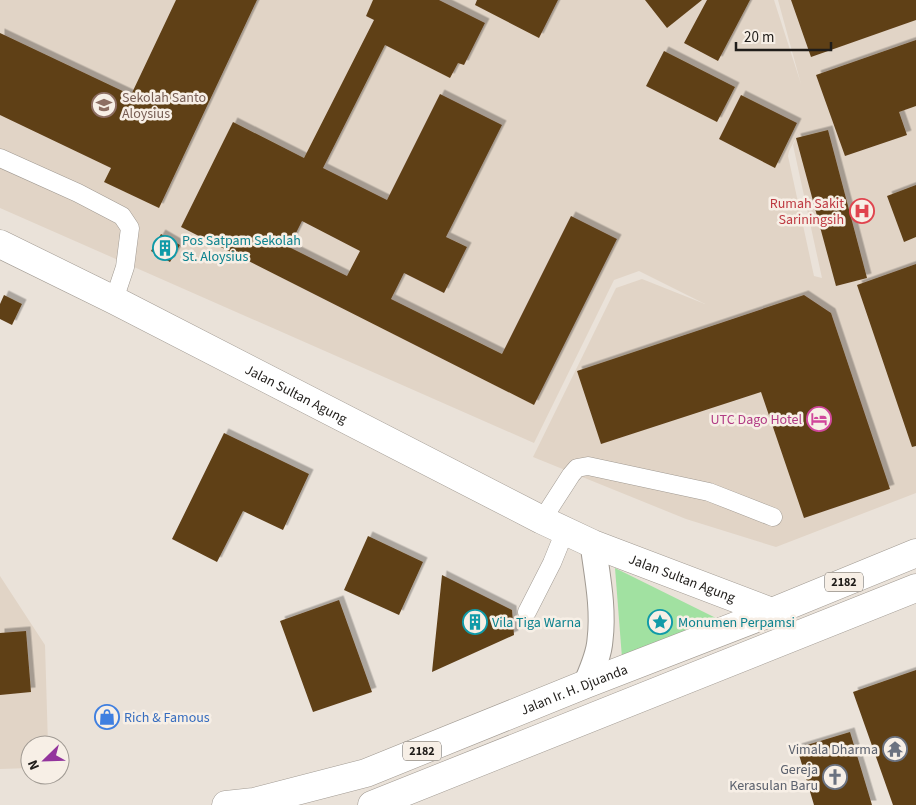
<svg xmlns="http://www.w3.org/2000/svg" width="916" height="805" viewBox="0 0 916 805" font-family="'Source Sans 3',sans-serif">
	<defs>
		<filter id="shadow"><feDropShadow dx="4.5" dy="-4.5" stdDeviation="0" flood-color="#0004"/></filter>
	</defs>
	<rect width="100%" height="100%" fill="#eae2d9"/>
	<path fill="#e1d4c6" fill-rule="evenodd" d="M0,0H774L801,84L778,0H916V493L776,547L686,519L533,457L616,288L642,279L705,304L639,271L614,280L534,443L0,208ZM800,130L793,145L822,278L814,276L788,156L789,151Z
		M0,576L45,645L48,745H30V768L0,769Z"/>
	<path fill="#a1e1a1" d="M615,568L718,619L622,658Z"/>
	<path fill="#5f3f18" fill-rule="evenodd" filter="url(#shadow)" d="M176,0H257L159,208L104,182L111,168L0,115V33L131,95Z
		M373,0H439L485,23L464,65L458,63L450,78L385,45L323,168L387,200L440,94L502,125L446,237L467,247L444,293L404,273L391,299L502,354L571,216L617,239L534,405L181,227L233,122L304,158L374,20L366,16ZM302,221L360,251L347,276L289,247Z
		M477,0H558L539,38L475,5Z
		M645,0H702L667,28Z
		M707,0H750L718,61L684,43Z
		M791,0H916V20L811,57Z
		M916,40V106L899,112L907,135L845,156L816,75Z
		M664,51L735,87L717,122L646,86Z
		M741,95L797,123L775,168L719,139Z
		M828,130L867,278L836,286L796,138Z
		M916,185V237L904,242L887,196Z
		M161,234L180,245L170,262L151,251Z
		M916,264V446L912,447L857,285Z
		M4,295L22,304L12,325L0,319V304Z
		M804,295L831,313L890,489L804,518L761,392L601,444L577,371Z
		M224,433L309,474L283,530L243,511L217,562L172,539Z
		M368,536L423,562L399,615L344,590Z
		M442,575L512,610L514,635L432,672Z
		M339,600L372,692L313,712L280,621Z
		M26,631L31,692L0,695V633Z
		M916,670V805H893L853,692Z
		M850,732L872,805H814L797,748Z"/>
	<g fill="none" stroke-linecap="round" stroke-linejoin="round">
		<defs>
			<path id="service" d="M0,158L78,193L122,216L130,228L125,267L114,300
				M542,520L571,475L577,468L588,466L709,492L773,517
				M527,612L552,563L565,531"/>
			<path id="pedestrian" d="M586,684C592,670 599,655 600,640C604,608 597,575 593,544"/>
			<g id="tertiary">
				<path id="s1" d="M0,244L114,300L542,520L593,544L772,612"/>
			</g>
			<g id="primary">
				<path id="s2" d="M226,805L254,802L366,773L586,684L772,612L916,553"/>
				<path d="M372,805L916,588"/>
			</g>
		</defs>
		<use href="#service" stroke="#a19a92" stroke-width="19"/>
		<use href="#pedestrian" stroke="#a19a92" stroke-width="27"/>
		<use href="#tertiary" stroke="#a19a92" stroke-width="29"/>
		<use href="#primary" stroke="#a19a92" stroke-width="29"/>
		<use href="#service" stroke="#fff" stroke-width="18"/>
		<use href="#pedestrian" stroke="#fff" stroke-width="25"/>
		<use href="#tertiary" stroke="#fff" stroke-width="28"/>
		<use href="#primary" stroke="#fff" stroke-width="28"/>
	</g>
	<defs>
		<symbol id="school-ring" viewBox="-11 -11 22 22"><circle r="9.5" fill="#f7efe6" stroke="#8d6e63" stroke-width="1.5"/><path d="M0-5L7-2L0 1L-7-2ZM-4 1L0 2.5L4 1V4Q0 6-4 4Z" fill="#8d6e63"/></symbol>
		<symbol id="hospital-ring" viewBox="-11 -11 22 22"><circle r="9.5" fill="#f7efe6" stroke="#e0444e" stroke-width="1.5"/><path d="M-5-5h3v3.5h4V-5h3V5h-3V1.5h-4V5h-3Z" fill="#e0444e"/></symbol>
		<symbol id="building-ring" viewBox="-11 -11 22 22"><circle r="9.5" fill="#f7efe6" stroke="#0f9aa8" stroke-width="1.5"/><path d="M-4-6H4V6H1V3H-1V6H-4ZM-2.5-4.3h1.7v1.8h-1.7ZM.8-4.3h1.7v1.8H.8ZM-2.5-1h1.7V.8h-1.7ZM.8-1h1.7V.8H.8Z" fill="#0f9aa8"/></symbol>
		<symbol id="hotel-ring" viewBox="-11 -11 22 22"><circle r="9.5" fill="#f7efe6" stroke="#d1479c" stroke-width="1.5"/><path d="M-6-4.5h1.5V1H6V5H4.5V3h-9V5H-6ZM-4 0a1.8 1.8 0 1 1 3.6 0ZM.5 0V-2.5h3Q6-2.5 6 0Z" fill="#d1479c"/></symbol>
		<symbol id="sight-ring" viewBox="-11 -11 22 22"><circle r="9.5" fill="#f7efe6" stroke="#0f9aa8" stroke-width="1.5"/><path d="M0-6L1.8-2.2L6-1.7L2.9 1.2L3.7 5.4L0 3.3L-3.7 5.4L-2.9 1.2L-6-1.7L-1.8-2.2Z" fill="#0f9aa8"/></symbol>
		<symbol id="shop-ring" viewBox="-11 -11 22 22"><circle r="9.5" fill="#f7efe6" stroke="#3f7fe0" stroke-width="1.5"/><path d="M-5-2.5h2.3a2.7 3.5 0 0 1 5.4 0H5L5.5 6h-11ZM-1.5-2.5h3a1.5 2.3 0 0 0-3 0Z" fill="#3f7fe0"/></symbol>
		<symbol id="temple-ring" viewBox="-11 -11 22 22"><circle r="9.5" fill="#f7efe6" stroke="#6b7280" stroke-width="1.5"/><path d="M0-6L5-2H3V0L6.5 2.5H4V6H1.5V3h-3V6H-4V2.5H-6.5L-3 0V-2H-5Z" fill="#6b7280"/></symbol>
		<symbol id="church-ring" viewBox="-11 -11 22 22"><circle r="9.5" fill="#f7efe6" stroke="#6b7280" stroke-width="1.5"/><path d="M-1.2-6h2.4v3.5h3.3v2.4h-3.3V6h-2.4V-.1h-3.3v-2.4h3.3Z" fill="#6b7280"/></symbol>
	</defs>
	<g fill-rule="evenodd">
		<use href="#school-ring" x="90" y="91" width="28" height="28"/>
		<use href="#hospital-ring" x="848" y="197" width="28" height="28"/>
		<use href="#building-ring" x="151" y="234" width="28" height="28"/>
		<use href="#hotel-ring" x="805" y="405" width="28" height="28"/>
		<use href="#building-ring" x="461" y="608" width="28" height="28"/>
		<use href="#sight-ring" x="646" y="608" width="28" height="28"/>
		<use href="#shop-ring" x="93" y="703" width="28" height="28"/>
		<use href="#temple-ring" x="881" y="735" width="28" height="28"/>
		<use href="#church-ring" x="821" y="763" width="28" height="28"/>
	</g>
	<g text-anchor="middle" stroke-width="5" stroke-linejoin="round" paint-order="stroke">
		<g fill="#f7efe6" stroke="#605c57" stroke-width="1">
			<rect x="825" y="572.5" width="38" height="19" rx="4"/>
			<rect x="403" y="741.5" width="38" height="19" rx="4"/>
		</g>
		<g font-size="12" font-weight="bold" fill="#201d1a">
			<text x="844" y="586">2182</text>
			<text x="422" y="755">2182</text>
		</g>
		<g font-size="14" fill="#785e54" stroke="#f7efe6" text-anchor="start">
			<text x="122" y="102">Sekolah Santo<tspan x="122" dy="16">Aloysius</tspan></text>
		</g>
		<g font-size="14" fill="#be3a42" stroke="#f7efe6" text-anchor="end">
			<text x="844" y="208">Rumah Sakit<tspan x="844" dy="16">Sariningsih</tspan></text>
		</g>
		<g font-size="14" fill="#0d838f" stroke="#f7efe6" text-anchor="start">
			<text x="182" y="245">Pos Satpam Sekolah<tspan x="182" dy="16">St. Aloysius</tspan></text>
			<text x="492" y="627">Vila Tiga Warna</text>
			<text x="678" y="627">Monumen Perpamsi</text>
		</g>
		<g font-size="14" fill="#201d1a" stroke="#f7efe6">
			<text dy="5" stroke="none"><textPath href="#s1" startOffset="332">Jalan Sultan Agung</textPath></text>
			<text dy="5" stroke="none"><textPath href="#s1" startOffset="760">Jalan Sultan Agung</textPath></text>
			<text dy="5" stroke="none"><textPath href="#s2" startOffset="368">Jalan Ir. H. Djuanda</textPath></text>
		</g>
		<g font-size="14" fill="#b23c85" stroke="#f7efe6" text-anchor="end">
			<text x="802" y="424">UTC Dago Hotel</text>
		</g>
		<g font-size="14" fill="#366cbe" stroke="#f7efe6" text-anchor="start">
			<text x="124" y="722">Rich &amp; Famous</text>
		</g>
		<g font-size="14" fill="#5b616d" stroke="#f7efe6" text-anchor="end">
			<text x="878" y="754">Vimala Dharma</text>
			<text x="818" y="774">Gereja<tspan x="818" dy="16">Kerasulan Baru</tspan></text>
		</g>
	</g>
	<g transform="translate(45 760) rotate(247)"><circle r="24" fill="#f7efe6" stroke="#a19b94"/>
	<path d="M0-4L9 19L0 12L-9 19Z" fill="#93349d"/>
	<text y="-8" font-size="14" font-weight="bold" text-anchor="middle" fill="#201d1a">N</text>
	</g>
	<path d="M736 42v8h95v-8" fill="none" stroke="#201d1a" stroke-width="2.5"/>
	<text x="744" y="42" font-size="15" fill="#201d1a" stroke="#f7efe6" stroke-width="4" paint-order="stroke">20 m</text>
</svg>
